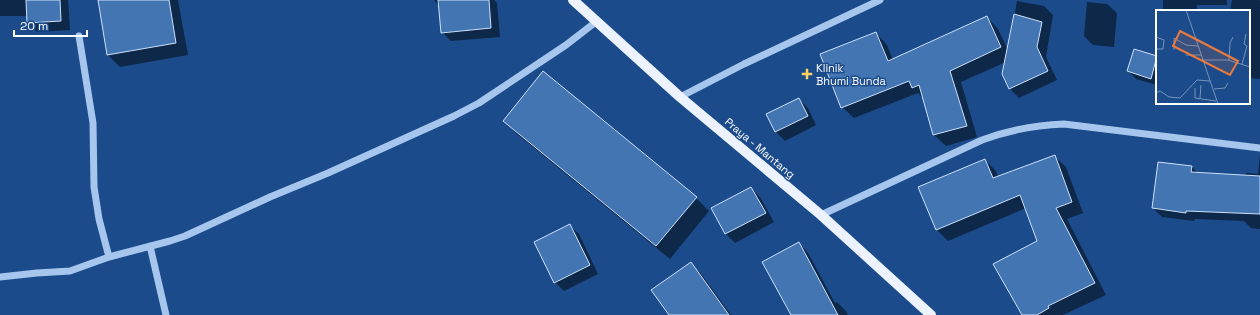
<svg xmlns="http://www.w3.org/2000/svg" width="1260" height="315" viewBox="0 0 1260 315" font-family="'Space Grotesk',sans-serif">
	<rect width="100%" height="100%" fill="#1b4b8b"/>
	<path fill="#0007" d="M0,0H68L70,30L37,32L28,22V16H0Z
		M99,0H178L188,55L120,67L108,55Z
		M434,0H494L497,3L500,37L451,41L442,32L439,6Z
		M1163,0H1227V5H1197V11H1163Z
		M1232,0H1259L1260,1V79L1249,78V11H1230Z
		M1017,1L1044,6L1053,15L1046,57L1057,80L1019,98L1010,89L1003,74L1006,62L961,82L977,137L946,146L934,135L924,99L918,93L854,118L842,107L876,33L887,45L893,60L987,17L998,29L1008,50Z
		M1087,2L1107,4L1117,13L1114,47L1093,45L1084,36Z
		M1134,50L1157,57V85L1136,79L1128,71Z
		M799,99L808,108L816,125L785,141L776,132L767,114Z
		M504,121L696,198L709,211L670,259L517,134Z
		M1260,154V229L1251,228L1244,221L1195,219L1194,221L1162,217L1153,208L1192,167L1199,174L1245,176L1246,173L1258,174Z
		M1054,156L1066,167L1083,213L1067,219L1106,295L1063,315H1023L1038,242L1026,208L948,241L937,230L919,188L985,160L996,171L998,177Z
		M751,188L760,197L774,222L735,243L726,234L712,209Z
		M569,225L579,234L598,274L564,291L555,282Z
		M799,243L808,253L835,303L837,302L846,311L848,315H793Z
		M691,263L702,275L731,315H670Z"/>
	<path fill="#4475b3" stroke="#cce0f9" d="M26,0H60L61,21L27,23Z
		M98,0H169L176,43L107,55Z
		M438,0H489L491,28L441,33Z
		M1014,14L1042,22L1037,47L1048,71L1009,89L1002,74Z
		M987,16L1001,47L950,71L967,126L933,135L919,85L912,88L909,81L841,108L820,54L876,32L888,61Z
		M1134,49L1157,56L1151,79L1127,71Z
		M543,71L697,197L656,246L503,121Z
		M799,98L808,116L775,132L766,114Z
		M1055,155L1072,202L1056,208L1095,283L1048,306L1049,308L1037,315H1022L993,264L1037,241L1020,195L936,230L918,187L985,159L993,178Z
		M1158,162L1192,166L1191,172L1260,176V214L1186,211V213L1152,208Z
		M751,187L766,213L725,234L711,208Z
		M570,224L590,265L554,283L534,242Z
		M799,242L838,315H791L762,262Z
		M691,262L729,315H669L651,290Z"/>
	<g fill="none" stroke-linecap="round" stroke-linejoin="round">
		<path stroke="#a6c6ed" stroke-width="7" d="M79,36L93,123L94,187L99,219L109,257
			M680,97L744,64L880,0
			M821,215L982,140C1009,130 1035,125 1064,124L1260,148
			M150,246L166,315
			M0,277L37,273L70,271L109,257L170,241L185,236L270,197L328,173L454,116L479,103L566,45L597,21"/>
		<path stroke="#ecf3ff" stroke-width="10" d="M573,0L680,97L821,215L931,315"/>
	</g>
	<path fill="#fed363" stroke="#1b4b8b" stroke-width="1.5" d="M805 68h4v4h4v4h-4v4h-4v-4h-4v-4h4z"/>
	<g text-anchor="middle" stroke-width="3" stroke-linejoin="round" paint-order="stroke">
		<g font-size="11" fill="#fff" stroke="#1b4b8b" text-anchor="start">
			<text x="816" y="72">Klinik<tspan x="816" dy="13">Bhumi Bunda</tspan></text>
		</g>
		<g font-size="11" fill="#fff" stroke="#1b4b8b">
			<text transform="translate(760 148) rotate(40)" y="4">Praya - Mantang</text>
		</g>
	</g>
	<g transform="translate(1156 10)">
		<rect width="94" height="94" fill="#1b4b8b"/>
		<path fill="none" stroke="#7693b9" stroke-width="1" d="M30,0L62,94M0,27L8,30L7,39H0M18,40V28L30,35L42,36M30,45H45M47,50H72L94,57M73,50L74,33L77,27M86,54L91,36L88,34L90,24M39,78V88L60,91M58,79L69,78L72,73M0,83L4,81L13,87L24,88L41,70L54,71M44,88L45,75"/>
		<path fill="#ed7a3d" fill-opacity="0.15" stroke="#ed7a3d" stroke-width="2" d="M24,21L82,51L74,65L17,36Z"/>
		<rect width="94" height="94" fill="none" stroke="#fff" stroke-width="2"/>
	</g>
	<path d="M14 30v6h73v-6" fill="none" stroke="#ffffff" stroke-width="2"/>
	<text x="20" y="30" font-size="12" fill="#ffffff" stroke="#1b4b8b" stroke-width="3" paint-order="stroke">20 m</text>
</svg>
